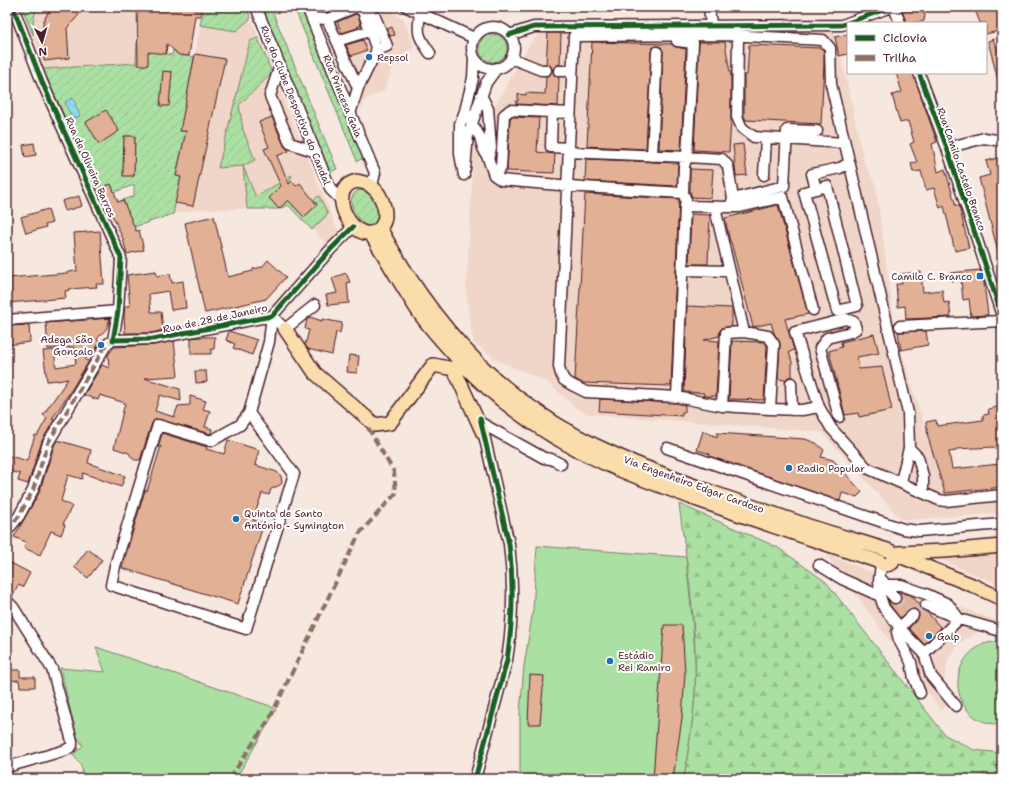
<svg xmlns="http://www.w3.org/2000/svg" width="1009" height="786" viewBox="0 0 1009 786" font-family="'Shantell Sans',sans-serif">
	<defs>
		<pattern id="forest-firs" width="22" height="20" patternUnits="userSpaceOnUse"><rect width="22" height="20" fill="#abe0a3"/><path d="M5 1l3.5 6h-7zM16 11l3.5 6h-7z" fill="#95c08c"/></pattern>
		<pattern id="garden-furrows" width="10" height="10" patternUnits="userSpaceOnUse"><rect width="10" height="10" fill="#abe0a3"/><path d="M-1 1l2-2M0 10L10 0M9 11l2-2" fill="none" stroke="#95c08c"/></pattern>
		<pattern id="water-waves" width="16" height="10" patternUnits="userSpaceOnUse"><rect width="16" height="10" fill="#8ddcea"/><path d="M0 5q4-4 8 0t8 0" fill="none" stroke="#7bbcc9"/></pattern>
	</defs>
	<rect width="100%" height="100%" fill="#f6e7df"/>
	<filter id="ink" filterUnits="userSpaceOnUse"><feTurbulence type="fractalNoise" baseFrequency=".025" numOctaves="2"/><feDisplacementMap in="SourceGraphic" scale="8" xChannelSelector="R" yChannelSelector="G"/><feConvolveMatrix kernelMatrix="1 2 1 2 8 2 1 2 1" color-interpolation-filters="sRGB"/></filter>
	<g filter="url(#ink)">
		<path fill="#f0d6c8" d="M23,7H136V63L43,69Z
			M204,7H246L339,234L329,246L288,205L279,209H200L173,214L181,177L176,176L185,131H180Z
			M318,7H380L404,19L414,47L407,54L392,60L389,64L392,71L384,90L365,100L361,110Z
			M547,31L835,32V37L846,77L864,162L876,186L895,330L945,493L1002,487V513L908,520L901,519L897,515L822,432L589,414L577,409L548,383L495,359L474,343L469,317L466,292L474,145L493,109L529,45L541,32Z
			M826,554L994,620L998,624L981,630L961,642L948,659L944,680L948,705L941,710Z
			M1002,554V586L941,560Z"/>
		<path fill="#abe0a3" stroke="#7a8067" d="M537,546L686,557C690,602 697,649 695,694C693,723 688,751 684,779H520V713L524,666L533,610Z
			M1002,641V724C954,727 941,663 984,644C989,642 996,642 1002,641Z
			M96,647L270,706L276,710L238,775L237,779H105L100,775L92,777L83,774L81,765L73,755L83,746L77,736L60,668L105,672Z"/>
		<path fill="url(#forest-firs)" stroke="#7a8067" d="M679,504L777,547L826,582L945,735L974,750L1002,753V779H684C688,751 693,723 695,695C698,633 687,565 679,504Z"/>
		<path fill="url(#garden-furrows)" stroke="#7a8067" fill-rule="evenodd" d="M22,7H37L33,21V35Z
			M171,7L166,54L172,55L173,50L179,55L194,57L181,131H186L176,176L181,177L173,214L134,227L123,200L134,196V185L114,192L111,184L97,189L43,69L136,63L137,42H141ZM124,136H135L134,176L123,175Z
			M204,7H246L251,18L236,31L200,25Z
			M294,7H302L364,158L357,161Z
			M271,8L337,169L330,172L263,11Z
			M479 48a14 14 0 1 1 28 0a14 14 0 1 1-28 0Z
			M258,38L272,73L239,105L243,130L255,160L243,166L256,197L292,175L290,180L292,181L279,192L277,190L269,198L279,208L288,200L304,217L317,205L314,199L319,196L328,214L312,230L288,205L279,209H247L243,166L218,168L250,41Z
			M359,190C376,192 379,208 378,222L370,227C357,224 342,197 359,190Z"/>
		<path fill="url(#water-waves)" stroke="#72909e" d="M73,98L80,116L72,119L65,102Z"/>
		<path fill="#e2b094" stroke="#4a1f2b" d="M51,7H86L67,28L69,58L44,61L43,22Z
			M137,7H201L200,16H195L189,56L179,55L167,44L166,54L148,52V65H138Z
			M901,7H921L923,13L925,14L924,21L916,23H906Z
			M974,7H1002V30L986,34V23H980Z
			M356,14L358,15L361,25L357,27L358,28L342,33L337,22Z
			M392,27L395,35L390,36L387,29Z
			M548,33H561L560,64L555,66L553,71L554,75L559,78L558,106L516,104V101H518V94L526,95V93L545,94L546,76L550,75L552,70L551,66L546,64Z
			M848,34V54L839,56L835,37Z
			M993,39L1000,56L1002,55V84H999L988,41Z
			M363,40L367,50L351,56L346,45Z
			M592,42L672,44L676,47L686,49L681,150L659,149L663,52L661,47L657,46L652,48L651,52L646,149L587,146Z
			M699,42H725L730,73H731V120L729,152L694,150Z
			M749,45L821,48L824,51V63L821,124L746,120L744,116V75H747Z
			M195,54L225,59L193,206L175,203L181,177L176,176L186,131H180Z
			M163,71L172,72L169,106H160Z
			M896,73H913L937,142L932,144L938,172L945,169L956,206H959L969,248L955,251L944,206L940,208L934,188L926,190L921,171L913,172L911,163L917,162L910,144L914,142L908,121L900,123L892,95L902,92Z
			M106,110L119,131L99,144L86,122Z
			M272,117L284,146L289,151L277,156L289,184L292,181L296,186L300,183L317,205L304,217L288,200L279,209L269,198L281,186L264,149L269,147L259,122Z
			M512,117L539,118L537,152L555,154L554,173L507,171L510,118Z
			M124,136H135L134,176H123Z
			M34,143L36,155L25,157L23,145Z
			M743,144L747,175L736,176L733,145Z
			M1002,157V256H999L979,178L990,175L986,161Z
			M586,159L678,163L677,186L585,181Z
			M690,169L713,170L711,198L692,197L690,192Z
			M111,184L118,202L123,200L136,231L139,230L144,250L127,254L123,239L100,188Z
			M585,194L679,199L671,386L582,383L575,379Z
			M79,196L82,206L65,211L62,201Z
			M778,205L808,314L785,319L794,350L789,352L792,362V377H788L785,380L778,379L780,344L774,333L771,323L753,327L731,242H730L725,218Z
			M48,209L52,223L45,225L46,227L26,233L21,217Z
			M691,214L710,215L708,264H689Z
			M214,216L228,277L253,271V269L262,267L268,260L286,277L266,299L205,313L185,223Z
			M100,231L104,284H96L97,287L69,289V290L65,291L66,298L7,303V278L68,273V272L77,271L74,233Z
			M980,270L984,283L988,315L971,316L969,299L963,300L961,280L951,281L950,273Z
			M156,271L157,276L170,274L172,283L183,281L186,308L171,310L168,291L149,294L151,312H161L163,330L152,333H125L124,315L125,306H130L127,275Z
			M921,272L923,292L942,290L944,303L949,302L951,317L906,319L905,306L898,307L896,284H902L901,274Z
			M346,273L350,282L347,283L349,303L328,305L326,295L337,293L332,278Z
			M687,306L732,308V326L722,328L720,330L719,336L704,340L719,341L716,396H703L704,393L684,392Z
			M310,317L322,321V319L342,323L340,333L336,332L332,355L308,349L305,345L309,330L305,329L307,319Z
			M110,318L107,328L97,339L100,343L96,348L85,360L89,361L70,392L52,419L54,420L42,441L28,484L18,481L20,474L7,470V455L27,461L35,435L37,436L47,418L43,415L68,379L57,381V380L47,381L43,351L54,350L56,367L76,364L74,347L48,349L46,323Z
			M29,325L30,342L7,345V326Z
			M229,331L257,340L252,355L233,348L235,344L226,340Z
			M926,331L928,345L901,350L898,332Z
			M874,334L879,353L857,357L859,369L882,367L892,410L859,417L858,413L845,415L829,351L842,347L841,342Z
			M200,337H215L214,349H211V354H191V338Z
			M174,341L178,376L144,378L180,389L181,401L160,395L155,411L174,417L178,406L190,405V396L206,401L203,409L210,411L205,427L212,429L211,434L156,419L152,423L140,460H135L132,458L129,453L114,448L125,403L100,395L98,400L84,395L102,365L109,368L108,355L114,347L153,345Z
			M732,341L765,342L767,346L764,400L729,399Z
			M349,355L359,356L357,373L347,372Z
			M195,371H206L207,382L196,383Z
			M600,399L676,403L685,405V412H682V416L599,411Z
			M1002,406V448L995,449L994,447L956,449V451L949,452L952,469L1000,464V471L1002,470V487L945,493L928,437L926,422L936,420L937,426L983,420V415L989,414L988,409Z
			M703,431L717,437V433L805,439L816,443L824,450L821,457L833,460L862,492L857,497L842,493L840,501L709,456L710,454L697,450Z
			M162,433L207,447L206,449L224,454L228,440L259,450L255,465L277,472L281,476L282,483L280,485L271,489L269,495L262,493L253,520L264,523L238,604L122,568L145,490L147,491L161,446L158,448Z
			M57,440L91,450L88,463L125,476L121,487L83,473L82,479L68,475L61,501L72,506L63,524L65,525L61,535L51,531L40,555L24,548L26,542L14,537L39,493L54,446Z
			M88,549L102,560L88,578L74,567Z
			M7,561L30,573L23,587L18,585L12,597L7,595Z
			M898,592L911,595L920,605L921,609L927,612L941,628L924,644L909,628L919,617L918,611L915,609H911L900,618L890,605L888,600L893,604H896L901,600V596Z
			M664,625H682L685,673L682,718L673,779H653Z
			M7,670H20V677H35V687H20L19,680L7,681Z
			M530,675L544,676L540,724H528Z"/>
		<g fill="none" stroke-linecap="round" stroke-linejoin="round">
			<path stroke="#d4bfbb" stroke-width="10" stroke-dasharray="10 5" stroke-linecap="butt" d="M895,598L913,615L926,605"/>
			<defs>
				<path id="minor" d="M256,7L331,190L341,200
					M307,7L375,173L372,186
					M356,7L363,11L377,50L358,88
					M407,7L474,38
					M709,7L711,25
					M894,7L900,23
					M363,11L375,17L387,46L377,50
					M420,13C417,34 418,36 430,53
					M312,18L327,19L358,88L350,114
					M327,19L356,7
					M472 48a21 21 0 1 1 42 0a21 21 0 1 1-42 0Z
					M509,35L534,27L842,25L891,7
					M738,36L737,117L742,128L754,137L844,143
					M337,41L369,31
					M677,41L693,43L687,157L684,166L683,193
					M511,58L541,70H546
					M280,65L270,96L290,143L316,152
					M559,71H572
					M919,73L947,148L1002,316
					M465,111L472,124L480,137L483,148L488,158L491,148L488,109L481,95
					M552,112L551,147L568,148
					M947,148L984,138L1002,141
					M568,152L687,157L722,159L728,166L733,199
					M652,156L657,52
					M488,158L494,175L501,180L583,187L683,193L686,200L685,206L730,207L733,199L784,186L787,130L817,131
					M465,169L468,135L486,83L497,68
					M464,175L460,154V124L465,111L473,78L474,58
					M494,175L501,168L504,115L510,110L570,113
					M764,175L766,138
					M816,189L827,186L857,306L837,311L804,192L816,189L812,174L840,168L849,163
					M730,207H739L783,197L813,310
					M715,208L744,332L768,336L774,344L770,409L722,406L726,333L744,332
					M682,270L730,271
					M272,316L285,329L315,305
					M7,320L118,311
					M900,326L1002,321
					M113,340L153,339L272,316L331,249L353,227
					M791,383L792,410
					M677,397L685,206
					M722,406L677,397L586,392L572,385L564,380L561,374L559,367L574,36L727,35L823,40L830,48L831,84L908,413L909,448L901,482
					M770,409L802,410L819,407
					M249,413L294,474L246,629L111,585L115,566L158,425L211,441L240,425L249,413L269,342L272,316
					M839,417L820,348L827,338L851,332L856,329L854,322L846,319L795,332L819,407L831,428L867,468L939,500L946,501L1002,495
					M481,423L544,458L551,459L561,464
					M667,448L903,529L919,531L1002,524
					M909,448L918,457L923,476V492
					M7,531L19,516L33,490L48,443L106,345L113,340L118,311L121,258L42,82L13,7
					M881,564L879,581L880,596L884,608L906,635L924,653L931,676L956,706
					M819,565L842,579L880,596
					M883,581V585L895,598
					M883,585H901L926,594L948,604L959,619L924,653
					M7,601L13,607L52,669L72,741V746L66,750L7,767
					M926,605L959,619L1001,631
					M913,615L900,627L897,632L899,640L911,662L914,678L920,693
					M475,779L507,660C513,621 514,583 509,544L482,426"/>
				<path id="major" d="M357,181C362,182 367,183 371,186C383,195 391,218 379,229C355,250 322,188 357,181Z
					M371,234C387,260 403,288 420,314C432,331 447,347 461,362C501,405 551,439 604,463C634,477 665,487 695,499C756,521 818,541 880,562C884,566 887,566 892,563L893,555L890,551C862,542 834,534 806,525C774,514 743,503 711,492C651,470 591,449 538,412C469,366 419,300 380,228
					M285,329L315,373L375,425L390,423L433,365L454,369L483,433
					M892,553L972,585L1002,599
					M898,553L945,551L1002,546"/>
			</defs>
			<use href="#minor" stroke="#4a1f2b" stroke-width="13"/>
			<use href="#major" stroke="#4a1f2b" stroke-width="16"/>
			<use href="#minor" stroke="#fff" stroke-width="10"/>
			<use href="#major" stroke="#faddab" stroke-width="13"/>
			<path stroke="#8d6e63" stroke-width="4" stroke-dasharray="8 4" stroke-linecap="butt" d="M7,531L19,516L33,490L48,443L106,345L113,340
				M232,779L234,772L270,718L359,534L396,493L394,472L367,426"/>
			<defs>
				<path id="cycleway" d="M13,7L42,82L121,258L118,311L113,340L153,339L272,316L331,249L353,227
					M509,35L534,27L842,25L891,7
					M919,73L947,148L1002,316
					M475,779L507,660C513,621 514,583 509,544L480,418"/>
			</defs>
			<use href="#cycleway" stroke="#fff" stroke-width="8"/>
			<use href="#cycleway" stroke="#1b5e20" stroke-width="5"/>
		</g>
	</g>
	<g fill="#1f6fb2" stroke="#fff" stroke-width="1.5">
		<circle cx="369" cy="57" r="4"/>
		<rect x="976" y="272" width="8" height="8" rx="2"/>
		<circle cx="101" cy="345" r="4"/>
		<circle cx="789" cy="468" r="4"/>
		<circle cx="236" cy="519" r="4"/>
		<circle cx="929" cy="636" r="4"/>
		<circle cx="610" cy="661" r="4"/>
	</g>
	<g text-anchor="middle" stroke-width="4" stroke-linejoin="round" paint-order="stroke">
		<g font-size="10" fill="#4a1f2b" stroke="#fff" text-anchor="start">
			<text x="377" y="61">Repsol</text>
			<text x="972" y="280" text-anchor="end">Camilo C. Branco</text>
			<text x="93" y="343" text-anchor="end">Adega São<tspan x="93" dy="12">Gonçalo</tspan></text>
			<text x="797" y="472">Radio Popular</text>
			<text x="244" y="517">Quinta de Santo<tspan x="244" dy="12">António - Symington</tspan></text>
			<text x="937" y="640">Galp</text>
			<text x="618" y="659">Estádio<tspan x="618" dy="12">Rei Ramiro</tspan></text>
		</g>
		<g font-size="10" fill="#4a1f2b" stroke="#fff">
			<text transform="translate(343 96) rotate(68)" y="4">Rua Princesa Gaia</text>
			<text transform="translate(296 105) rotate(68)" y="4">Rua do Clube Desportivo do Candal</text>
			<text transform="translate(91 167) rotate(66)" y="4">Rua de Oliveira Barros</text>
			<text transform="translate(962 169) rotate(71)" y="4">Rua Camilo Castelo Branco</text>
			<text transform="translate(215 318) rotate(-12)" y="4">Rua de 28 de Janeiro</text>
			<text transform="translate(694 484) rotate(20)" y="4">Via Engenheiro Edgar Cardoso</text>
		</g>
	</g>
	<rect width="1009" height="786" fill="none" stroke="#fff" stroke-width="24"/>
	<rect x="12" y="12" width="985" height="762" fill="none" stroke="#4a1f2b" stroke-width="1.5" filter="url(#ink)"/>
	<rect x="847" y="22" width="140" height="52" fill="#ffffff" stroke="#b7a5aa"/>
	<rect x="855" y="35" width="20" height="6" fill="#1b5e20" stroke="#b7a5aa"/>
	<text x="883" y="42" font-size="12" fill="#4a1f2b">Ciclovia</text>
	<rect x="855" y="55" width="20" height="6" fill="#8d6e63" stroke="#b7a5aa"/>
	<text x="883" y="62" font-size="12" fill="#4a1f2b">Trilha</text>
	<g transform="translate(42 42) rotate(175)" stroke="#ffffff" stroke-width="3" paint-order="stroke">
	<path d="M0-3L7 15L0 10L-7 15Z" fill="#4a1f2b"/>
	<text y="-6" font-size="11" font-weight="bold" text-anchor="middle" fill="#4a1f2b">N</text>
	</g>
</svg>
